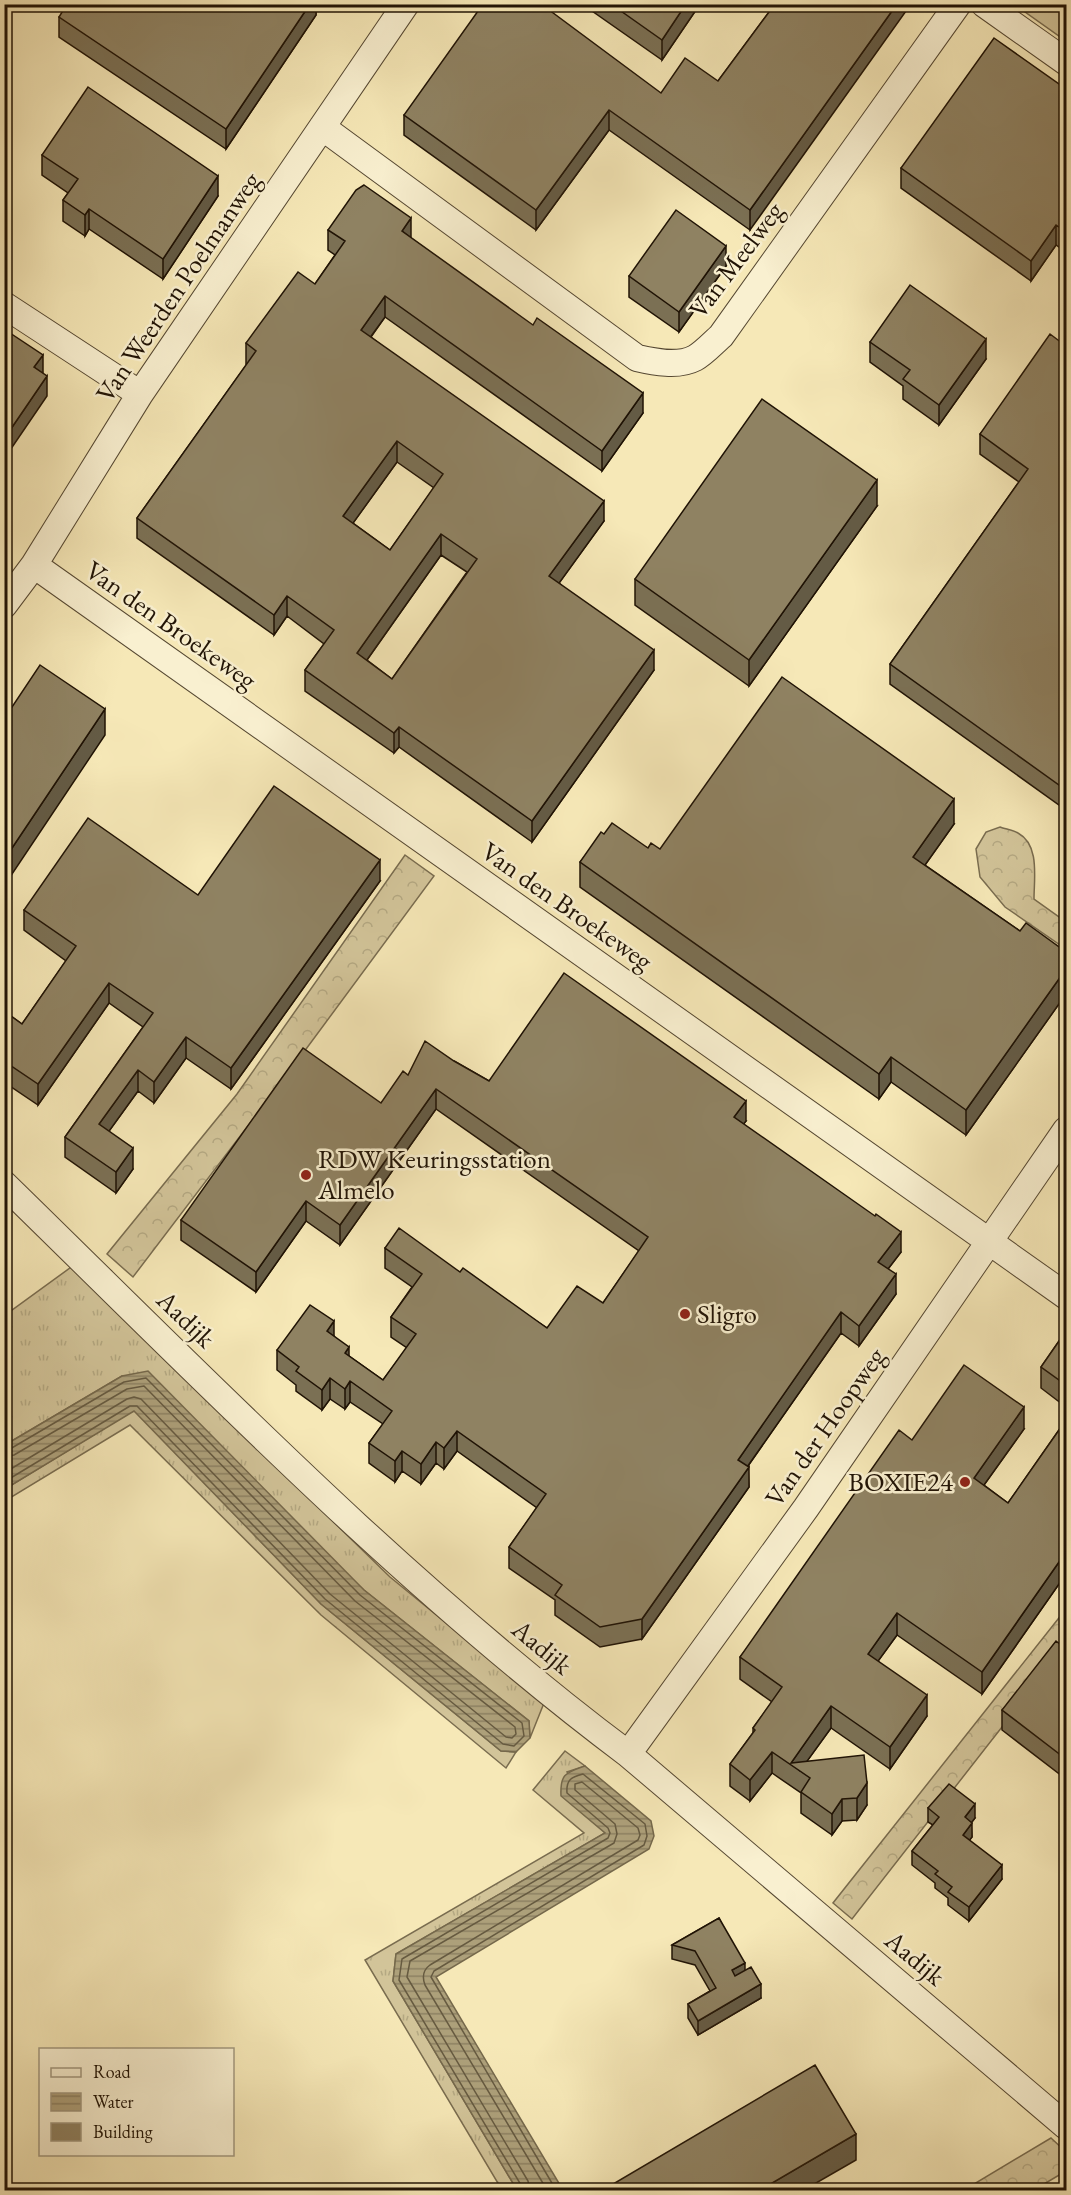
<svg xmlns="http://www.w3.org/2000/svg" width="1071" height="2195" viewBox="0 0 1071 2195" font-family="'EB Garamond',serif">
	<defs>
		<pattern id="grass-tufts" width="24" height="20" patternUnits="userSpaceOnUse" patternTransform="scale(1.5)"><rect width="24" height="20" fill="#d2c499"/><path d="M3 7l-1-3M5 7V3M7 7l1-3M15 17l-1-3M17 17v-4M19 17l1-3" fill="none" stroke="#b4a882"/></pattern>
		<pattern id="forest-crowns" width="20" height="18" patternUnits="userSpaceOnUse" patternTransform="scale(1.5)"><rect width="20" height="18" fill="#d2c499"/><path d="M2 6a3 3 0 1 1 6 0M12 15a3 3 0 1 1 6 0" fill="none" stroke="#b4a882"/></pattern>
		<pattern id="water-rules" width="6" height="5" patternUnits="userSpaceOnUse" patternTransform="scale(1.5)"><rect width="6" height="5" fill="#ada07a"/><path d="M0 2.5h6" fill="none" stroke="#8c8162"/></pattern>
	</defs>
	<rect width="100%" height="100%" fill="#f6e8b7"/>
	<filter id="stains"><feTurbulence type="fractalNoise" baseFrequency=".00333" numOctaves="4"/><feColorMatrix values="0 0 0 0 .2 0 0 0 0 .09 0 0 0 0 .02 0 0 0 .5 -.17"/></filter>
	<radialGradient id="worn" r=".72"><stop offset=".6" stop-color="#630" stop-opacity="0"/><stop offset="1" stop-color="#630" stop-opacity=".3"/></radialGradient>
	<path fill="url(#grass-tufts)" stroke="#796c4f" stroke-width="1.5" d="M1015,5H1066V41Z
		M74,1265L141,1334L390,1577L544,1703L530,1738L529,1721L364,1590L122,1376L5,1445L4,1316Z
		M134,1410L321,1604L501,1751L516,1752L506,1768L321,1615L130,1425L5,1501V1489Z
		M565,1751L585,1766L567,1772L605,1833L396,1954L393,1981L517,2190H502L365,1960L584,1833L533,1790Z"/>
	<path fill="url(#forest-crowns)" stroke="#796c4f" stroke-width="1.5" d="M1000,827C1005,829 1013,830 1018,833C1040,845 1034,878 1034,899L1066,922V949L1005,907L980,877L976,849L986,832Z
		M405,855L434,876L295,1064L133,1277L107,1254L237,1094Z
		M1066,1609V1645L852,1919L833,1903Z
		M1051,2138L1066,2152V2171L1034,2190H964Z"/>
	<path fill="url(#water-rules)" stroke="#75684b" stroke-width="1.5" d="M148,1371L364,1590L529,1721L530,1738L516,1752L501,1751L321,1604L134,1411L5,1489V1445L122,1376Z
		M585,1766L651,1821L654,1836L649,1849L436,1977L563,2190H517L393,1981L396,1954L605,1833L561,1796C560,1774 565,1773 585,1766Z"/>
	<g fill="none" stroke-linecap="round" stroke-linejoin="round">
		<path stroke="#665a40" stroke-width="1.5" d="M4,1450L10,1449L124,1382L146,1378L360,1595L522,1723L524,1736L514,1746L503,1744L325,1599L137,1406H130L4,1482
			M4,1457L14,1455L127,1389L144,1386L355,1601L515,1727L516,1734L512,1738L506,1737L330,1594L141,1399L134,1397L127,1399L4,1473
			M522,2190L521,2185L399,1980L402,1959L608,1838L610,1833L608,1828L567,1793C566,1780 571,1777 583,1774L645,1824L647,1836L644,1845L434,1971L431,1977L556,2190
			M530,2190L528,2181L407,1977L410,1961L614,1843L617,1834L615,1824L575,1790V1784L582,1782L638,1828L640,1835L638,1840L430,1965C423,1970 422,1977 425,1985L547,2190"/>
		<defs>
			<path id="street" d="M984,4L1066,62
				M322,127L637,358C654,362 678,367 695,358C704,353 713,343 721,336L958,4
				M4,305L140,394
				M34,565L1066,1296
				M4,605L34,565L140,394L406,4
				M4,1184C204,1379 404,1586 628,1754L1066,2126
				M628,1754L806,1508L1066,1130"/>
		</defs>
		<use href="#street" stroke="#564832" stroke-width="28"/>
		<use href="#street" stroke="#f9f0d0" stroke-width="26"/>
	</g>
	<path fill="#7b7054" stroke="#201305" stroke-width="1.5" fill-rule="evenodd" d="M316,4V15L226,149L59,37V17Z
		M582,4H696V10L662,60Z
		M775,4L750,230L609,130L536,230L404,135V115L661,93L718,81Z
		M1066,89V252L1056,245L1031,281L901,188V168Z
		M42,155L218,196L163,279L89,229L85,236L63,221V200L68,193L42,175Z
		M328,230L411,238L643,413L602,471L385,317L371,337L604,521L559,583L654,670L532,842L399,747L394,753L305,691V670L324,644L287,616L274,635L137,538V518L247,364H246V343L315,284L335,255L328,250ZM397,462L434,488L390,550L353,523ZM441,555L467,572L392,679L367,660Z
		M726,266L679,332L629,297V276Z
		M870,342L986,359L939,425L903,399V386L870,362Z
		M1066,346V810L890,684V664L1019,482L980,454V434Z
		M877,506L749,686L635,605V579Z
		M954,824L925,865L1020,931L1066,952V994L966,1135L891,1082L879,1099L580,887V862L604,834L648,848L660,849Z
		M380,881L231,1089L186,1058L154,1103L138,1091L109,1131L133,1169L116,1193L65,1157V1137L143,1027L109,1003L38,1105L4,1082V1011L22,1024L66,961L24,930V910Z
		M454,1061L489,1081L746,1121L743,1124L901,1252L888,1269L896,1294L859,1346L841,1333L748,1466L749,1487L642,1639L600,1647L555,1615V1600L509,1568V1547L537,1508L457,1451L444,1469L436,1463L421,1484L402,1471L395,1482L369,1463V1443L383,1424L350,1402L345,1409L330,1399L322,1410L296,1391V1385L277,1370V1350L334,1336L349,1356L383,1380L407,1348L391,1337V1317L412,1287L385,1268V1248L460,1272L547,1328L603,1303L639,1251L436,1109L340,1245L306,1221L256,1292L181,1240V1220L381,1103L408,1075Z
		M1066,1331V1407L1041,1388V1367Z
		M1066,1420V1574L982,1694L897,1635L878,1661L927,1716L890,1769L831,1728L807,1761L867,1805L857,1820L842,1821L832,1835L801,1813V1793L772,1773L750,1801L730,1786V1764L753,1733V1728L772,1702L740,1679V1657L912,1440L1024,1429L984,1485L1008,1503Z
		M1066,1649L1062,1776L1002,1730V1710Z
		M928,1808L975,1818L971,1823L972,1837L969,1840L1002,1879L969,1921L948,1905V1898L935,1888V1883L912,1865V1851L933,1825L928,1822Z
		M719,1918L745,1971L761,1998L698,2035L688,2018V2004L710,1991L695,1965L672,1959V1945Z"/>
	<path fill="#645b45" stroke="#201305" stroke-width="1.5" d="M310,4H316V15L226,149V129Z
		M686,4H696V10L662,60V40Z
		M897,4H911L750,230V210Z
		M609,110V130L536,230V210Z
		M218,176V196L163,279V259Z
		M89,209V229L85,236V215Z
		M411,218V238L402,231Z
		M1056,225V245L1031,281V261Z
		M726,246V266L679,332V312Z
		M385,296V317L361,350V330Z
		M986,339V359L939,425V405Z
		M43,355V375L34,367Z
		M47,376V396L4,459V439Z
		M643,393V413L602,471V451Z
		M397,441V462L343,537V516Z
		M877,480V506L749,686V660Z
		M604,501V521L549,597V576Z
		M441,534V555L357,674V653Z
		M287,596V616L274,635V615Z
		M654,650V670L532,842V821Z
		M105,709V735L4,886V860Z
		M399,727V747L394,753V733Z
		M954,799V824L913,882V857Z
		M380,860V881L231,1089V1068Z
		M1066,969V994L966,1135V1110Z
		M109,983V1003L38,1105V1084Z
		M186,1037V1058L154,1103V1082Z
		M891,1057V1082L879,1099V1074Z
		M138,1070V1091L99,1145V1124Z
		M436,1089V1109L340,1245V1225Z
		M746,1101V1121L734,1137V1117Z
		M133,1148V1169L116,1193V1172Z
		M306,1201V1221L256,1292V1272Z
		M901,1232V1252L878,1282V1262Z
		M896,1274V1294L859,1346V1326Z
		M841,1312V1333L738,1480V1460Z
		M334,1321V1341L327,1331Z
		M349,1347V1367L345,1353Z
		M330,1378V1399L322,1410V1390Z
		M350,1381V1402L345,1409V1389Z
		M1024,1407V1429L974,1499V1478Z
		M457,1431V1451L444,1469V1448Z
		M436,1442V1463L421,1484V1464Z
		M402,1451V1471L395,1482V1461Z
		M749,1467V1487L642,1639V1619Z
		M1066,1552V1574L982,1694V1672Z
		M897,1613V1635L868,1675V1654Z
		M927,1695V1716L890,1769V1747Z
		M831,1706V1728L800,1771L791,1763Z
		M1066,1751V1771L1062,1776V1756Z
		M772,1752V1773L750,1801V1780Z
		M867,1783V1805L857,1820V1798Z
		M842,1799V1821L832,1835V1814Z
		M975,1804V1818L965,1831V1817Z
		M972,1823V1837L963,1849V1835Z
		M1002,1865V1879L969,1921V1907Z
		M745,1963V1977L732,1984V1970Z
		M761,1984V1998L698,2035V2021Z
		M856,2134V2160L804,2190H760Z"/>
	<path fill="#8f8262" stroke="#201305" stroke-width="1.5" fill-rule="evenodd" d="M67,4H310L226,129L59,17Z
		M483,4H541L661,93L685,58L718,81L775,4H897L750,210L609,110L536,210L404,115Z
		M611,4H686L662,40Z
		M994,38L1066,89V232L1056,225L1031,261L901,168Z
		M88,87L218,176L163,259L89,209L85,215L63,200L78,179L42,155Z
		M364,185L411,218L402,231L533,325L537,318L643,393L602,451L385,296L361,330L604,501L549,576L654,650L532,821L399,727L394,733L305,670L334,630L287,596L274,615L137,518L256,351L246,343L298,272L315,284L345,241L328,230L356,190ZM397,441L443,474L390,550L343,516ZM441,534L477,559L392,679L357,653Z
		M676,210L726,246L679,312L629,276Z
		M910,285L986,339L939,405L903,379L910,370L870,342Z
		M4,329L43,355L34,367L47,376L4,439Z
		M1050,334L1066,346V790L890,664L1028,469L980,434Z
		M762,399L877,480L749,660L635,579Z
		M40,665L105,709L4,860V719Z
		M782,677L954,799L913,857L1020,931L1026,923L1066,952V969L966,1110L891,1057L879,1074L580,862L601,832L604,834L612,823L648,848L651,843L660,849Z
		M274,786L380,860L231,1068L186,1037L154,1082L138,1070L99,1124L133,1148L116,1172L65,1137L153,1013L109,983L38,1084L4,1061V1011L22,1024L76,946L24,910L88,818L198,895Z
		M564,973L746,1101L734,1117L875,1216L876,1214L901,1232L878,1262L896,1274L859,1326L841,1312L738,1460L749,1467L642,1619L600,1627L555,1595L562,1585L509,1547L546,1494L457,1431L444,1448L436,1442L421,1464L402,1451L395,1461L369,1443L392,1411L350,1381L345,1389L330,1378L322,1390L296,1371L299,1367L277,1350L310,1305L334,1321L327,1331L349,1347L345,1353L383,1380L416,1334L391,1317L422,1274L385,1248L399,1228L460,1272L463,1268L547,1328L577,1286L603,1303L648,1237L436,1089L340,1225L306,1201L256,1272L181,1220L303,1048L381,1103L403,1071L408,1075L425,1041L454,1061L489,1081Z
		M1066,1331V1385L1041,1367Z
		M964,1365L1024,1407L974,1478L1008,1503L1066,1420V1552L982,1672L897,1613L868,1654L927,1695L890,1747L831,1706L791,1763L864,1755L867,1783L857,1798L842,1799L832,1814L801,1792L810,1778L772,1752L750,1780L730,1764L755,1730L753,1728L782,1687L740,1657L899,1430L912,1440Z
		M1056,1641L1066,1649V1751L1062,1756L1002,1710Z
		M949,1784L975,1804L965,1817L972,1823L963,1835L1002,1865L969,1907L948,1892L952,1887L935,1874L938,1871L912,1851L939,1817L928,1808Z
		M719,1918L745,1963L732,1970L735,1976L751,1967L761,1984L698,2021L688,2004L716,1988L695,1951L672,1945Z
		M815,2065L856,2134L760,2190H610L608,2187Z"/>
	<g fill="#8f2418" stroke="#f9f0d0" stroke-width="2">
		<circle cx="306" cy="1175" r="6"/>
		<circle cx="685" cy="1314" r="6"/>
		<circle cx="965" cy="1482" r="6"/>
	</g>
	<g text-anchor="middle" stroke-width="5" stroke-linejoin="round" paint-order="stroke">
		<g font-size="27" fill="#201305" stroke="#f9f0d0">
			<text transform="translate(736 260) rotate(-53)" y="9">Van Meelweg</text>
			<text transform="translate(178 287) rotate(-56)" y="9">Van Weerden Poelmanweg</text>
			<text transform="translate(171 625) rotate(35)" y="9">Van den Broekeweg</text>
			<text transform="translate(567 906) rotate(35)" y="9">Van den Broekeweg</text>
			<text transform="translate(186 1319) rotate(44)" y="9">Aadijk</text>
			<text transform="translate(825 1427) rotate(-55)" y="9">Van der Hoopweg</text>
			<text transform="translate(542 1647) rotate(40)" y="9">Aadijk</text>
			<text transform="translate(915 1958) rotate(40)" y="9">Aadijk</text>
		</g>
		<g font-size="27" fill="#201305" stroke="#f9f0d0" text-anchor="start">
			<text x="318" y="1168">RDW Keuringsstation<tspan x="318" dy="31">Almelo</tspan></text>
			<text x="697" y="1323">Sligro</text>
			<text x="953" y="1491" text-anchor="end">BOXIE24</text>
		</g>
	</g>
	<rect width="1071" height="2195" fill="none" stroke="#f6e8b7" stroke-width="24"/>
	<rect x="6" y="6" width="1059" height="2183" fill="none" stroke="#201305" stroke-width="3"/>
	<rect x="12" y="12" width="1047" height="2171" fill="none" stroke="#201305" stroke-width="1.5"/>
	<rect x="39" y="2048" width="195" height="108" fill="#f9f0d0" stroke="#a2987f" stroke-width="1.5"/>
	<rect x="51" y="2068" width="30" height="9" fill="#f9f0d0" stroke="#a2987f" stroke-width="1.5"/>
	<text x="93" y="2078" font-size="18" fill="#201305">Road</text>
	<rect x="51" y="2093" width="30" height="18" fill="url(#water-rules)" stroke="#a2987f" stroke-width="1.5"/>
	<text x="93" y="2108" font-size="18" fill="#201305">Water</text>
	<rect x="51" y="2123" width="30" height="18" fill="#8f8262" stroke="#a2987f" stroke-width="1.5"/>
	<text x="93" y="2138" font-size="18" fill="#201305">Building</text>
	<rect width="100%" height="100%" filter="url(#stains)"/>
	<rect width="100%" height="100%" fill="url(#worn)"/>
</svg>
